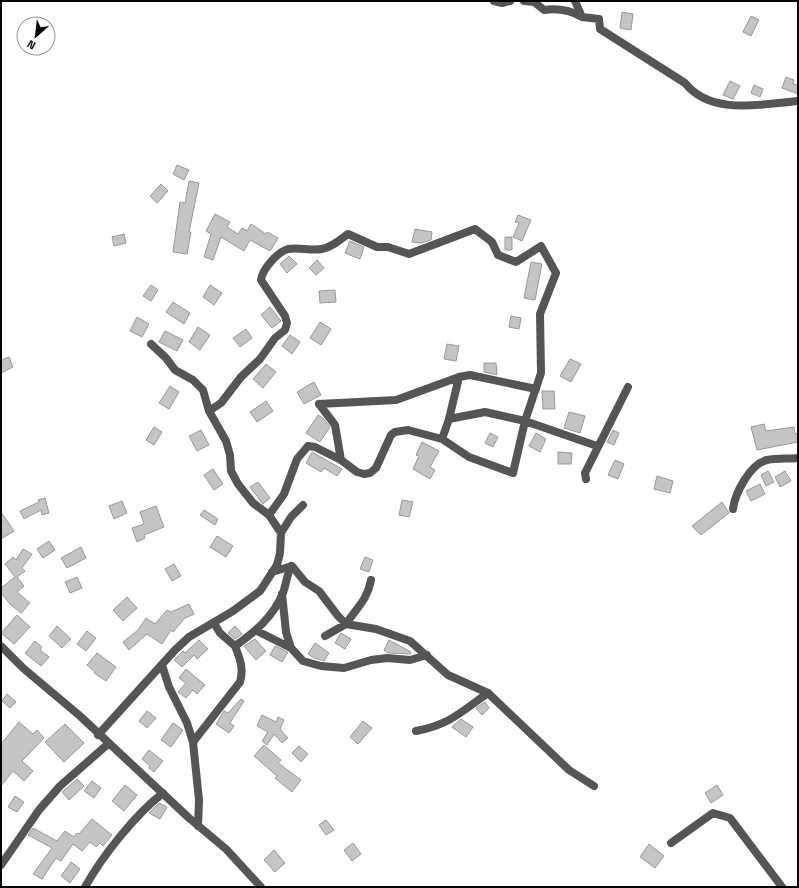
<svg xmlns="http://www.w3.org/2000/svg" width="799" height="888" viewBox="0 0 799 888" font-family="'Space Grotesk',sans-serif">
	<rect width="100%" height="100%" fill="#fff"/>
	<path fill="#c4c4c4" stroke="#999" d="M622,12L633,14L631,30L620,28Z
		M751,16L759,20L751,36L743,32Z
		M786,77L794,80L793,84L798,85V94L782,88Z
		M730,81L740,86L733,99L723,95Z
		M754,85L763,89L760,97L751,93Z
		M177,165L189,170L184,180L173,174Z
		M189,181L199,183L189,232H191L187,254L173,252L180,202L185,203Z
		M161,184L168,191L157,203L150,196Z
		M215,214L230,222L227,227L238,234L242,228L247,231L251,224L266,234L267,232L278,238L270,251L250,240L244,251L221,237L213,260L204,257L211,234L206,231Z
		M518,215L531,220L522,241L513,237L519,223L515,222Z
		M415,229L432,232L431,240L421,243L412,242Z
		M124,234L126,243L114,246L112,237Z
		M505,237H512V250H505Z
		M350,241L364,247L360,259L345,253Z
		M289,256L297,264L287,273L280,264Z
		M317,260L324,268L316,275L309,268Z
		M531,262L542,264L535,300L524,298Z
		M151,285L158,290L151,301L143,296Z
		M210,285L222,293L214,305L203,297Z
		M335,290L336,302L320,303L319,291Z
		M173,302L190,313L184,324L166,312Z
		M270,307L281,321L272,328L261,315Z
		M511,316L521,318L519,329L509,327Z
		M137,317L149,324L142,337L130,331Z
		M320,322L331,329L321,345L310,338Z
		M198,327L210,335L200,350L189,342Z
		M246,329L252,338L240,347L233,338Z
		M165,331L183,340L177,351L159,342Z
		M290,335L300,342L292,354L282,346Z
		M447,344L459,346L456,361L444,359Z
		M9,357L13,367L1,373V360Z
		M570,359L581,364L571,382L560,376Z
		M484,363H496L497,375L484,372Z
		M266,364L276,372L263,388L253,379Z
		M314,382L321,395L304,404L297,392Z
		M170,386L179,392L169,409L159,403Z
		M542,391H554L555,409H543Z
		M266,401L273,411L257,422L250,412Z
		M569,412L585,416L580,433L564,428Z
		M318,415L323,418L330,427L320,442L306,433Z
		M764,424L766,431L794,427L795,434L798,433V442L757,450L751,427Z
		M154,427L162,432L154,445L146,440Z
		M201,430L209,445L197,451L189,436Z
		M613,430L619,433L614,445L607,442Z
		M490,433L498,437L493,447L485,443Z
		M536,433L546,439L540,452L529,446Z
		M422,442L439,451L430,467L435,470L430,479L413,469L419,456L416,455Z
		M312,452L342,469L337,476L324,468L321,472L306,463Z
		M558,452L572,453L571,464H558Z
		M615,460L624,464L618,479L608,475Z
		M213,469L223,484L214,490L204,475Z
		M768,471L774,482L766,486L761,475Z
		M785,471L791,481L780,487L775,477Z
		M657,476L673,481L670,493L654,489Z
		M258,482L270,498L263,504L250,487Z
		M760,484L765,494L751,501L746,491Z
		M45,498L49,513L42,515L41,510L24,519L20,511L39,502L38,500Z
		M402,500L413,502L409,517L399,515Z
		M122,501L127,513L114,519L109,506Z
		M722,502L729,513L701,535L692,526Z
		M156,506L164,527L144,535L145,538L137,542L132,528L144,524L140,512Z
		M204,510L218,519L215,525L200,515Z
		M1,512L14,531L1,539Z
		M217,536L233,546L226,557L210,547Z
		M49,541L55,550L43,558L37,549Z
		M81,547L86,558L67,568L61,558Z
		M23,549L32,554L22,568L25,571L17,577L24,586L17,592L30,603L21,613L10,604L1,593V588L15,577L5,564L13,557L16,560Z
		M365,557L373,560L369,572L360,569Z
		M174,564L181,576L172,581L165,569Z
		M77,577L82,588L70,593L65,582Z
		M127,597L137,608L123,621L113,610Z
		M189,604L194,614L185,618L173,632L171,630L162,644L147,634L129,650L123,642L138,630L146,618L155,624L167,610L171,612Z
		M17,615L30,627L14,644L1,633Z
		M57,626L71,639L62,648L49,636Z
		M235,626L242,634L235,639L228,633Z
		M87,631L96,638L86,651L77,644Z
		M341,633L351,639L345,649L335,643Z
		M255,639L266,651L256,660L244,646Z
		M199,640L208,649L197,659L194,655L182,667L174,660L183,651L185,653Z
		M389,640L411,652L410,654L388,653L384,650Z
		M35,641L42,647L40,650L49,657L41,666L25,653Z
		M315,643L329,653L324,661L314,658L308,654Z
		M275,646L288,652L282,662L270,655Z
		M97,653L116,667L106,681L94,673L95,672L87,665Z
		M186,669L205,685L197,694L193,690L186,698L178,692L186,683L179,678Z
		M7,694L16,702L10,708L2,701Z
		M241,699L244,701L230,723L234,726L229,733L216,724L224,711L228,713Z
		M485,702L489,708L482,715L476,708Z
		M147,711L156,718L147,728L139,721Z
		M262,715L276,722L278,717L284,720L280,729L288,738L282,743L274,734L267,745L262,741L268,732L257,726Z
		M461,719L473,727L466,737L452,727Z
		M363,721L372,728L358,744L350,737Z
		M19,722L33,734L37,730L44,738L22,761L33,771L24,781L13,771L1,786V744Z
		M173,723L183,730L171,747L161,740Z
		M65,724L84,743L64,762L45,742Z
		M264,745L281,760L278,763L301,780L292,792L275,778L277,776L254,756Z
		M299,746L308,754L301,762L292,753Z
		M149,750L163,761L154,772L149,768L150,766L142,759Z
		M77,779L84,786L69,800L62,792Z
		M92,781L101,788L94,798L84,791Z
		M125,785L137,795L124,811L112,801Z
		M717,785L723,795L711,803L705,793Z
		M15,796L24,802L17,812L8,807Z
		M159,803L167,807L160,819L149,813Z
		M92,819L112,835L103,846L100,843L96,847L90,842L82,851L73,844L61,861L56,858L42,879L33,874L52,848L28,835L33,828L57,841L65,831L74,837L77,833L79,834Z
		M326,820L334,830L326,835L319,825Z
		M353,843L361,854L352,861L344,850Z
		M649,844L664,856L655,868L640,857Z
		M274,850L285,863L275,872L264,860Z
		M71,862L80,869L70,883L61,876Z"/>
	<g fill="none" stroke-linecap="round" stroke-linejoin="round">
		<path stroke="#555" stroke-width="8" d="M494,1L502,3L510,1
			M524,1L534,2L544,10C558,8 570,10 582,17
			M575,1L582,17L599,19L600,29L685,83C711,116 762,104 798,101
			M319,404L396,400L459,377L470,375L536,389
			M319,404L335,425L341,460
			M209,411L221,403L241,377L260,359L275,338L285,330L287,323L285,316L261,280C262,270 277,252 288,249C298,247 311,251 322,249C332,247 340,240 348,234L377,247H388L409,254L475,229L492,242L498,255L516,262L541,246L556,273L540,314L541,373L525,421L513,473L469,457L442,439L408,430L395,432L391,435L376,468L370,473L364,474L357,472L341,460L315,447L308,446L297,459L284,494L269,515
			M449,419L485,412L525,421L597,446
			M442,439L449,419L459,377
			M586,479L585,473L628,387
			M733,509C735,493 750,464 767,460C777,458 788,459 798,458
			M281,533L291,517L303,505
			M272,572L292,566L305,582L319,591L338,616L346,624C357,607 367,601 371,580
			M282,594L286,632L291,648
			M214,623L220,633L235,646C255,632 273,617 283,593C286,584 287,575 291,566
			M257,631L291,648L303,661L321,666L344,668L371,660L387,658L410,660L427,655
			M325,636L346,624L376,629L410,641L448,675L488,693L569,770L594,786
			M1,646L23,668L80,716L189,818L226,849L261,887
			M162,665L169,687L187,723L193,742L199,800L198,826
			M416,731C449,725 461,712 488,693
			M98,735L175,650L189,637L233,611L260,591L277,565L280,553L281,533L269,515L253,503L238,484L231,471L230,455L226,441L209,411L203,390L193,380L175,370L166,358L151,344
			M193,742L240,682C244,669 240,659 235,646
			M671,843L713,813L730,818L782,887
			M1,865L39,810L60,786L108,744
			M85,887C103,855 135,815 163,793"/>
	</g>
	<rect width="799" height="888" fill="none" stroke="#000000" stroke-width="4"/>
	<g transform="translate(36 36) rotate(208)"><circle r="19" fill="#ffffff" stroke="#999999"/>
	<path d="M0-3L7 15L0 10L-7 15Z" fill="#000000"/>
	<text y="-6" font-size="11" font-weight="bold" text-anchor="middle" fill="#000000">N</text>
	</g>
</svg>
